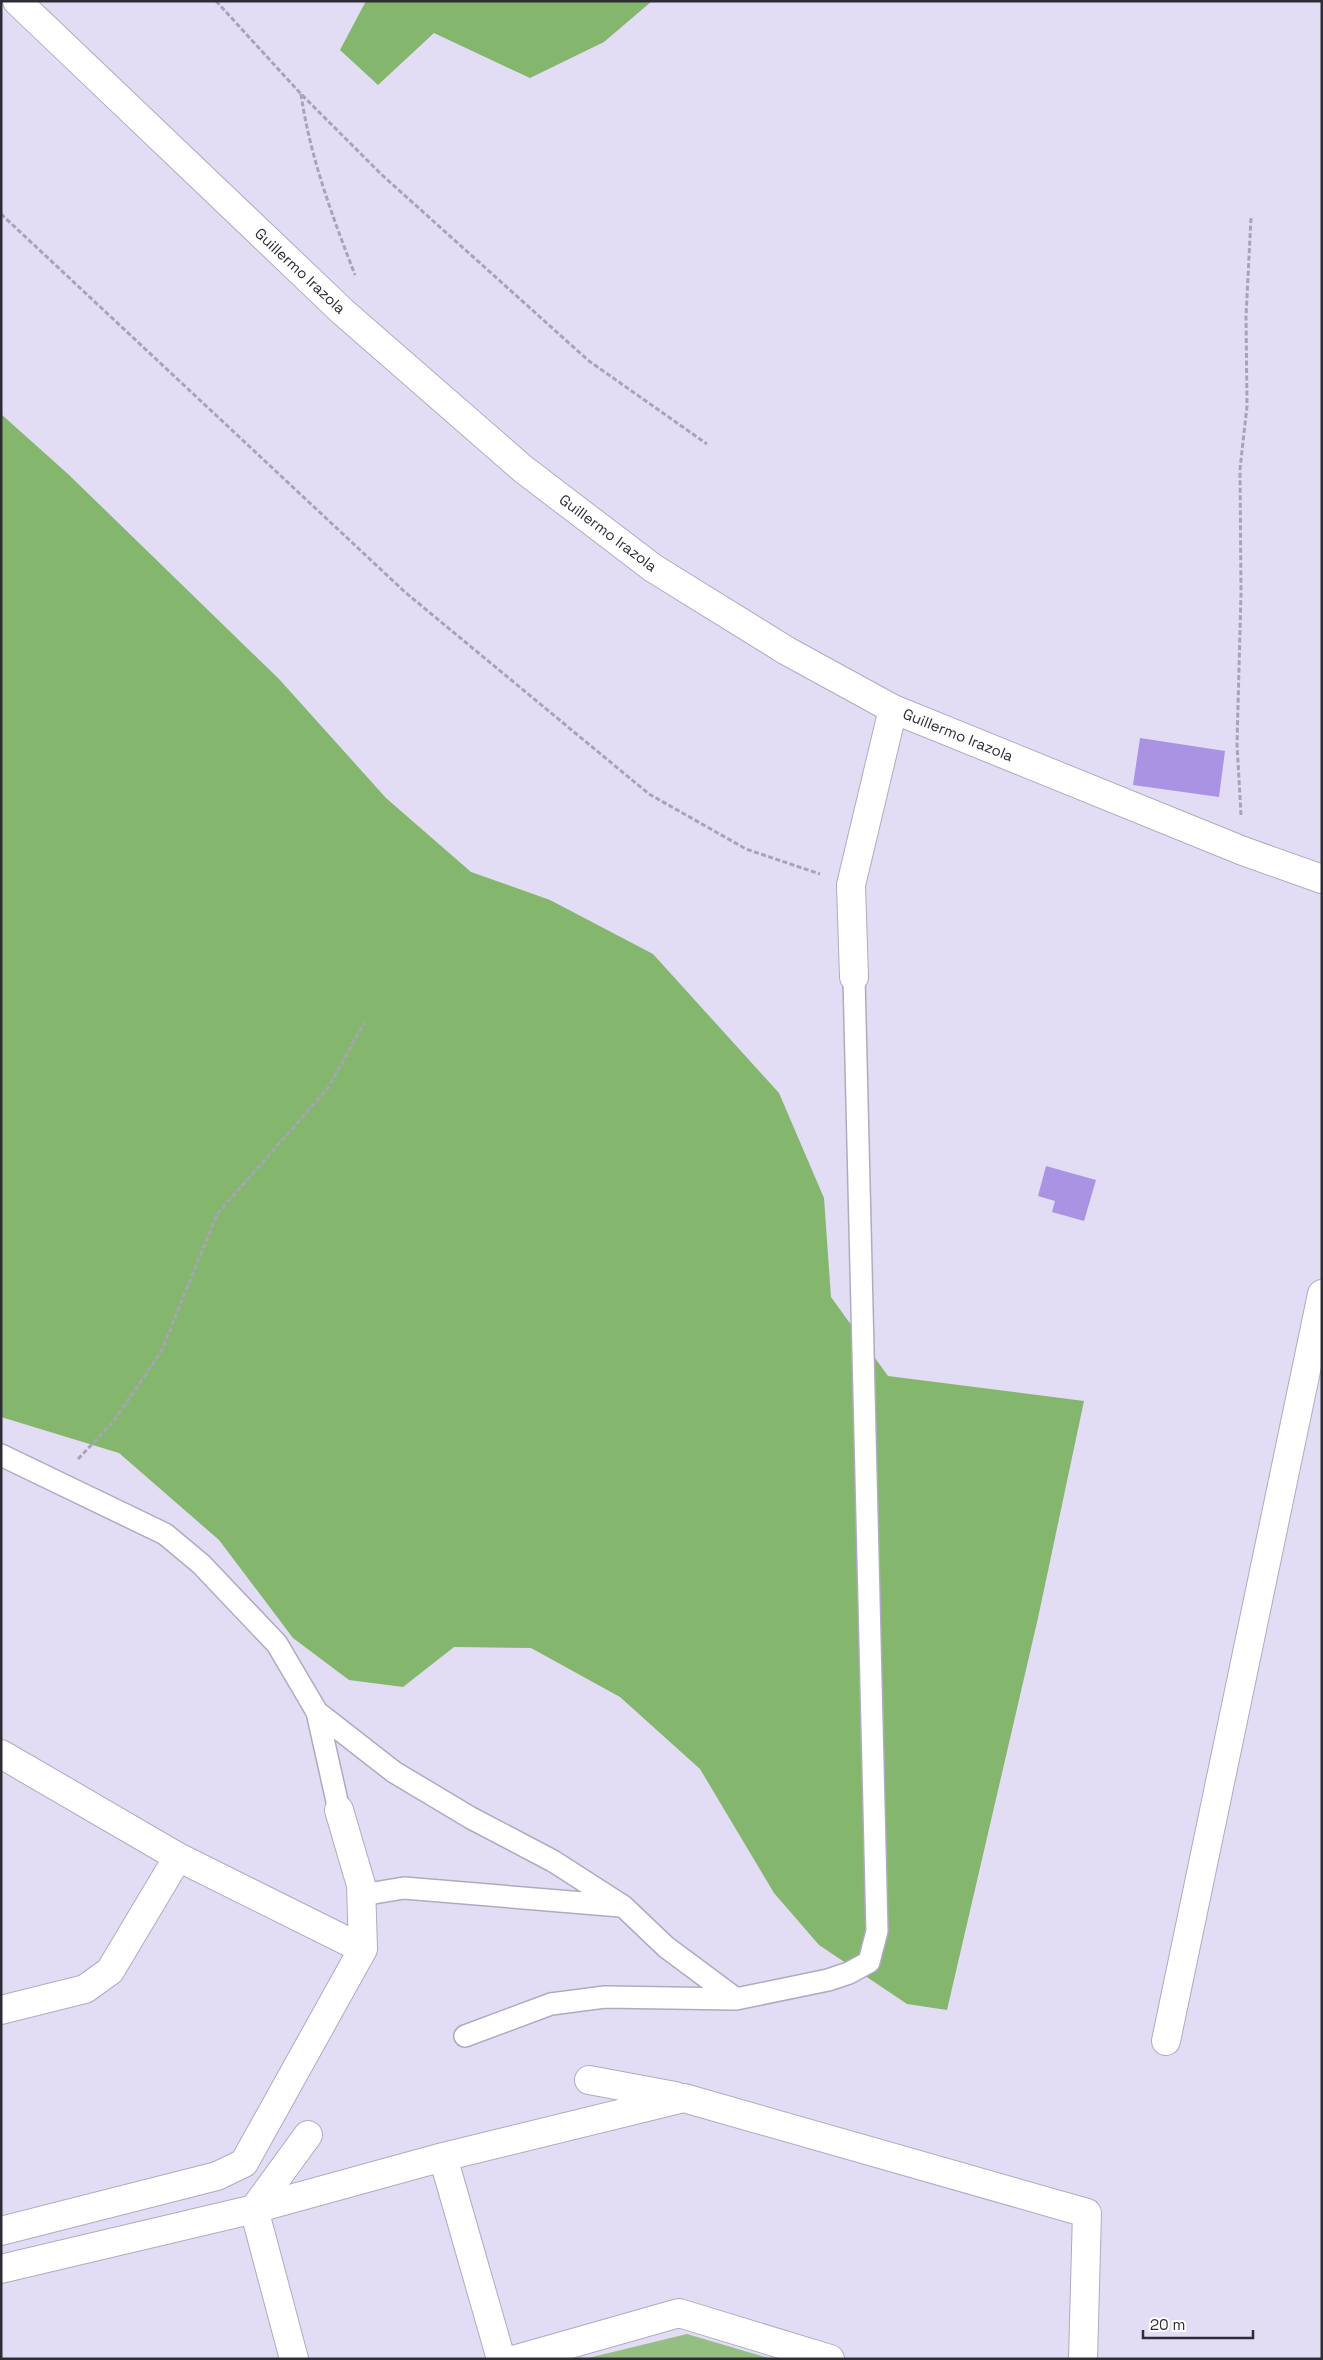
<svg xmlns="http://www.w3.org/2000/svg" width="1323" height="2360" viewBox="0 0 1323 2360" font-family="'Space Grotesk',sans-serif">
	<rect width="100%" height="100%" fill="#e2ddf5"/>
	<path fill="#95be82" d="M687,2334L772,2359H584Z"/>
	<path fill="#85b66d" d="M366,1H652L604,42L530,78L434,33L378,85L340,50Z
		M1,414L68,474L279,679L386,798L471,872L550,900L653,954L779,1093L824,1198L831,1297L888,1376L1084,1401L1038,1618L947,2010L907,2004L819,1945L774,1893L700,1769L620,1697L531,1648L454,1647L403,1687L349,1680L293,1638L219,1540L119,1453L1,1417Z"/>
	<path fill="#a993e2" d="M1140,738L1225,751L1219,797L1133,785Z
		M1046,1166L1096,1180L1084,1221L1052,1212L1055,1201L1038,1196Z"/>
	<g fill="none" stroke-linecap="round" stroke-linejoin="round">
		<defs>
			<path id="lane" d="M1,1455L165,1534L201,1564L277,1644L317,1712L339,1810
				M317,1712L394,1772L471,1818L553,1861L623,1906L666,1947L736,1999
				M362,1895L404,1888L620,1906
				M465,2036L551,2004L605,1997L736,1999L828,1980L849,1973L869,1962L877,1931L854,977"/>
			<path id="street" d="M17,1L343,312L523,469L653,568L787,651L893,709L1243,851L1322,879
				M854,977L851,885L893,709
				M1,1754L178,1857L363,1949
				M1,2010L85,1989L110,1971L178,1857
				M1166,2041L1322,1294
				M589,2080L675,2096
				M443,2157L501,2359
				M1,2231L217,2176L244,2163L363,1949L361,1885L339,1810
				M1,2269L254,2209L443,2157L684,2098L1087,2213L1083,2359
				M294,2359L254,2209L308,2135
				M517,2359L679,2313L830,2359"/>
		</defs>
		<use href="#lane" stroke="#b0aac1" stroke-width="24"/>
		<use href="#street" stroke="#b0aac1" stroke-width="30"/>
		<path stroke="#a8a4b7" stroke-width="3" stroke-dasharray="5 2.5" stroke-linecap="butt" d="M216,1L301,94L382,175L589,361L707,444
			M301,94C310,157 332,215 355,275
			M1,214L406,593L649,794L746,849L820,874
			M1241,815L1237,744L1241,593L1240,469L1247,406L1246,316L1251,218
			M78,1459L113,1422L161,1352L217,1214L328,1088L364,1023"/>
		<use href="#lane" stroke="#fff" stroke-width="21"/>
		<use href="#street" stroke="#fff" stroke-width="28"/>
	</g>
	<g text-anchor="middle" stroke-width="5" stroke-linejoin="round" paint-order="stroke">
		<g font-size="15" fill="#2e2c35" stroke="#fff">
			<text transform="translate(300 271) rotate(43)" y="5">Guillermo Irazola</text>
			<text transform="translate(608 533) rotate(37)" y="5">Guillermo Irazola</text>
			<text transform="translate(958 735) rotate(22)" y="5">Guillermo Irazola</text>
		</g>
	</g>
	<rect width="1323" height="2360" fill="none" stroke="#2e2c35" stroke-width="5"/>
	<path d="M1143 2330v8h110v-8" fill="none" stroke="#2e2c35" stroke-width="2.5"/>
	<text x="1150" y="2330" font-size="15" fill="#2e2c35" stroke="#ffffff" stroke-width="4" paint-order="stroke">20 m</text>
</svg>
